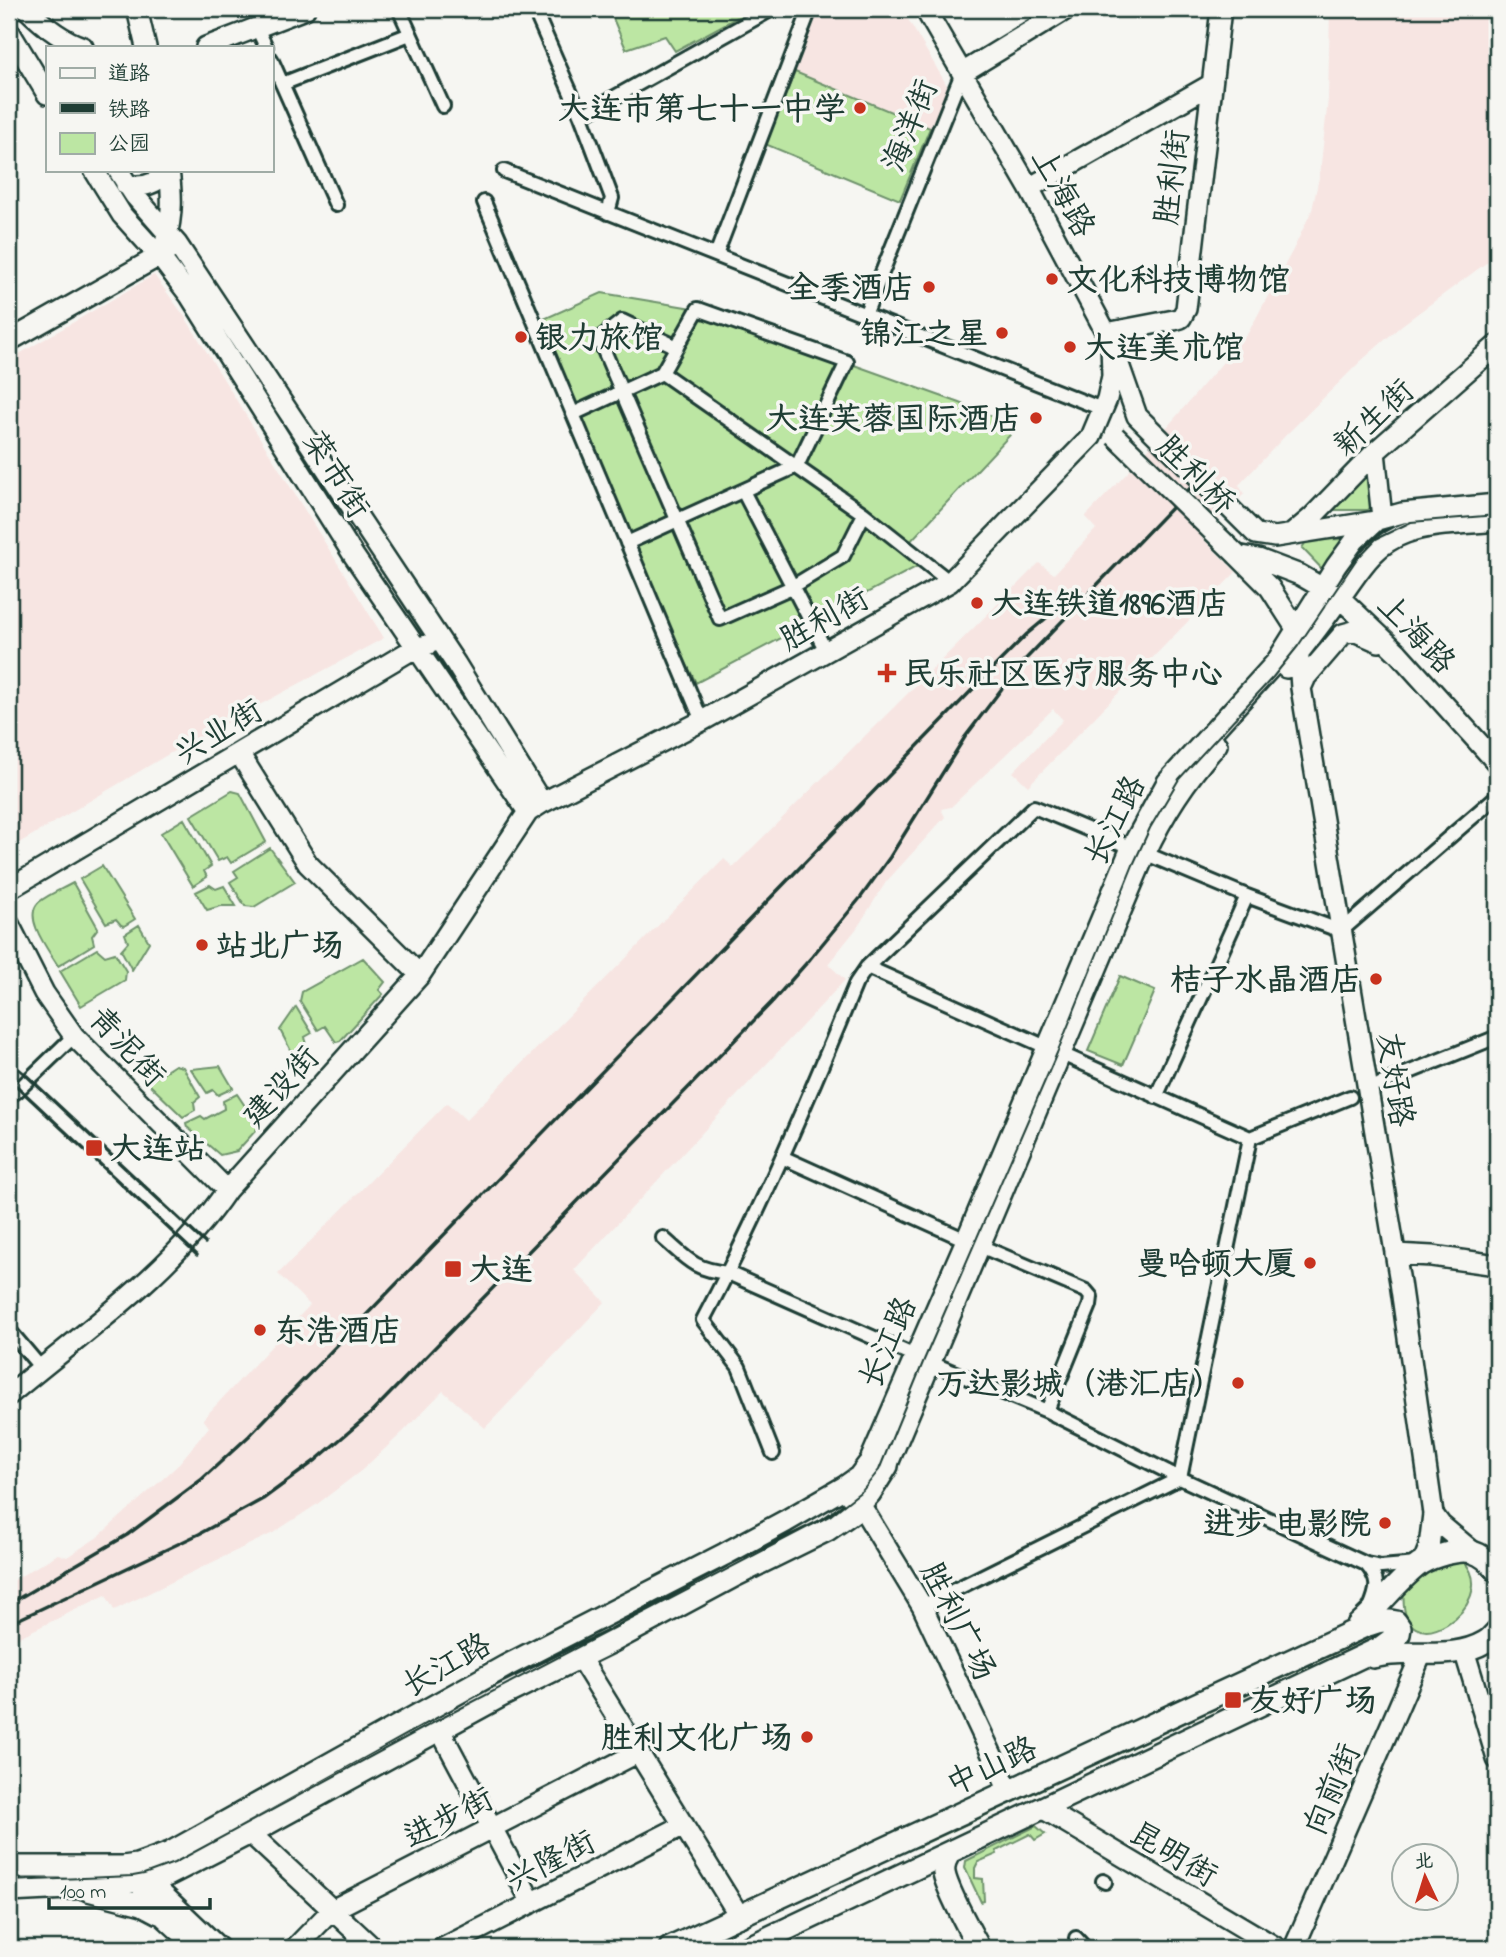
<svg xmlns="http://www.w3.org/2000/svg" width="1506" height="1957" viewBox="0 0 1506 1957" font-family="'Indie Flower','LXGW WenKai TC',sans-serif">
	<rect width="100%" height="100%" fill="#f6f6f2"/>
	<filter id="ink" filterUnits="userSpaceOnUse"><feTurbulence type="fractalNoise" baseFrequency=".0143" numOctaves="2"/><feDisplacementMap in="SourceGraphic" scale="14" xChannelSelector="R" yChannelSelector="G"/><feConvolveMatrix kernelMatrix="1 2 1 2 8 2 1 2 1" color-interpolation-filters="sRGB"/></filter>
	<g filter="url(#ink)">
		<path fill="#f7e5e2" d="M819,9H902L949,89L930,128L900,200L765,144L795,72Z
			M1330,9H1497V255L1402,325L1362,360L1286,435L1239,485L1244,494L1201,537L1236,572L1028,786L1013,772L1063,720L1053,709L951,807L941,809L945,817L886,882L857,928L828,964L845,980L574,1270L605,1302L485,1428L443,1391L403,1432L362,1470L316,1505L273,1533L114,1610L106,1595L9,1642V1583L58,1554L67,1557L98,1537L176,1467L209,1427L203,1419L310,1305L278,1274L447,1103L466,1120L724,859L733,867L1039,563L1054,574L1096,529L1085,517L1131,469L1248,333L1294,248L1312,210L1320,173L1328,99Z
			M154,275L185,317L384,638L172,752L9,849V360Z"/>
		<path fill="#bce6a3" stroke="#6e926c" stroke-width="2" d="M609,9H753L675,51L665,36L626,49Z
			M795,72L930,128L900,200L765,144Z
			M602,293L698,309L960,403L1009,423L1010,435L906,546L920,565L696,683L627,543L535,323Z
			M1370,467L1375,503L1368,510H1324Z
			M1344,539L1326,573L1302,548L1307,540Z
			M232,791L240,793L266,842L231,863L227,857L218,861L191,816Z
			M184,819L211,866L204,871L207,877L193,886L161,833Z
			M270,848L295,882L254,907L245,906L230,882L238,877L234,871Z
			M102,866L135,919L124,926L121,925L116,919L106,923L80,879Z
			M73,883L98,928L92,936L94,944L58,966C49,951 22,917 39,902C49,894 62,889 73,883Z
			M210,885L216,889L224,886L236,906H221L207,910L196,892Z
			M139,925L149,942L132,970L121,950L128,942L125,934Z
			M97,949L105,956L115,953L126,971L125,980L81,1006L60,971Z
			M363,958L385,982L379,990L383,994L340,1041L336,1042L325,1026L318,1030L300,1001L302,992Z
			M1120,976L1155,991L1123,1065L1088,1051Z
			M296,1007L312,1033L305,1037C308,1046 299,1049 292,1053L280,1030Z
			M175,1065L183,1067L200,1097L194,1102L195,1110L183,1117L150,1085V1081Z
			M220,1066L233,1088L218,1095L213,1090L207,1093L191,1069Z
			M237,1094L259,1127L237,1151L220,1155L187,1127L186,1123L201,1116L205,1119L224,1109L223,1101Z
			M1463,1561C1506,1604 1396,1677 1404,1590L1431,1564Z
			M1375,1631L1377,1634L917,1847L916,1844Z
			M1036,1826L1045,1834L1035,1840L1030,1834L996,1851L997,1854L978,1862L975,1868V1878L983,1879L984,1901L981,1902L965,1868L966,1861Z"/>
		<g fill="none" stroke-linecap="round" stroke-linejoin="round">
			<defs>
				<path id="street" d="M399,9L443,106
					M534,9L581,116L612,198L608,213
					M257,28L266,47
					M271,59L336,205
					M282,84L410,34
					M581,116L772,9
					M504,171L1102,409
					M484,202L702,721
					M716,255L810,9
					M865,315L962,73
					M677,347L622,321L599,339L720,619L792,587L843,556L864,514
					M662,373L864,514L950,582
					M573,414L662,373
					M743,491L826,651
					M627,543L797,466L847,362L698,309L662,373
					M867,967L1250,1138
					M1380,1084L1497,1037
					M9,1096L17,1091L74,1036
					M1156,1097L1247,896
					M1250,1138L1350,1097
					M782,1157L966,1240L1086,1291L1091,1297L1090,1305L1047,1411
					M663,1238C687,1259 694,1270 728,1273L924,1360L1047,1411L1180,1478L1366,1564L1381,1567L1417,1564
					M9,1330L41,1368
					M773,1453L739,1367L703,1320C761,1211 809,1097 856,983L867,967L1034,807L1247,896L1341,931L1497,796
					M1366,1564C1380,1580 1378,1589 1370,1608
					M922,1606L1180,1478L1250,1138
					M1103,1881L1105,1882
					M1076,1938L1085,1948"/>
				<path id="secondary" d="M27,9C43,25 61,40 83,47
					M137,9L146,47
					M925,9L1029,188L1111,342L1137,416L1256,534L1275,537L1376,521
					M9,31L47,94
					M206,47L305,9
					M962,73L1067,9
					M94,170L122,215L160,257L190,296L354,556L528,812
					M118,170L135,196L177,244L456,664L542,803
					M126,185C142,188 158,185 166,170
					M1029,188L1212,84
					M166,239C173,215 172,194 169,170
					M1106,333L1174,320L1181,318L1186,309L1221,9
					M9,341L168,251
					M1375,452L1382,518
					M1292,534L1311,518L1375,452L1497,345
					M1237,555L1270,588L1297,630L1301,688L1400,1282L1433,1514L1429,1547L1423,1562
					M1237,555L1258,559L1300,575L1340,598L1398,653L1497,763
					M1286,668C1305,646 1322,623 1339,599C1359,572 1372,545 1406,533C1433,523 1469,524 1497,521
					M1301,688L1306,677L1343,634L1354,631L1379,642
					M239,753L308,864L420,975
					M9,889L415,648L427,645
					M9,924L44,993L74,1036L227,1190
					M1395,1254L1432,1256L1497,1265
					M9,1395C85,1331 170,1274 227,1190L420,975L528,812L542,803L702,721L950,582L1091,437L1107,399L1112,376L1111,342
					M868,1465L966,1240L1131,848L1167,782L1276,662L1336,566L1355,540L1367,529L1377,520L1402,513L1497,504
					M887,1466L1145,854C1164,813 1187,778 1217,745
					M850,1496L860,1504L922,1606L1009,1791
					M1433,1514L1441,1525L1472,1551
					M1464,1650L1497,1759
					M579,1656L740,1917
					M440,1730L532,1903
					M1042,1808L1277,1948
					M250,1833L373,1948
					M140,1869L147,1879L219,1948
					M142,1888L163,1916L198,1948
					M88,1891L142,1905L159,1914
					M295,1948L332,1910L639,1752
					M443,1948L684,1825
					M1294,1948L1422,1653"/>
				<path id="primary" d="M1358,1625C1380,1606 1397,1581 1420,1564C1431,1557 1459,1548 1472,1552C1483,1555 1491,1563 1497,1571
					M1373,1657C1409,1647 1451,1662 1485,1642C1489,1640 1493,1635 1497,1631
					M950,1852C946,1859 943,1864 944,1873C947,1890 970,1931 979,1948
					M9,1867H123L137,1865L170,1853L506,1666L725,1554L786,1521L845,1487L859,1477L868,1465
					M9,1891L108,1886L166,1876L250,1833L501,1696L613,1641L736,1575L827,1530L853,1512L870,1493L887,1466
					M670,1948L1365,1626C1376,1622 1385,1619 1396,1622L1400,1628L1399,1634L1380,1648L747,1948"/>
			</defs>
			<use href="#street" stroke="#1f3d34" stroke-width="18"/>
			<use href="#secondary" stroke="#1f3d34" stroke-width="24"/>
			<use href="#primary" stroke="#1f3d34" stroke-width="26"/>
			<use href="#street" stroke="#f6f6f2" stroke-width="12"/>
			<use href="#secondary" stroke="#f6f6f2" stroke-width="19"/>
			<use href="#primary" stroke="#f6f6f2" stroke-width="21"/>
			<path stroke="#1f3d34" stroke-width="2" d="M9,1881L133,1876L144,1874L174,1863L442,1718L831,1515L863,1490L879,1470L924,1360L1057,1053L1133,865L1150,828L1179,779L1273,677L1298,646L1356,560L1376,539L1411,522L1497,515"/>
			<path stroke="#1f3d34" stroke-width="3.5" d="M9,1061L27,1076L205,1243
				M9,1079L197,1255
				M9,1604L127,1535L201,1480L249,1436L1001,660L1027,634L1080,590
				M9,1624L199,1534L263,1499L316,1460L371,1413L772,1002L810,959L861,897L890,857L965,737L1019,666L1199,479"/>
			<defs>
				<path id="secondary-bridge" d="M1115,436L1237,555"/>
			</defs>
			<use href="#secondary-bridge" stroke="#1f3d34" stroke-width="24" stroke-linecap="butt"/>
			<use href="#secondary-bridge" stroke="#f6f6f2" stroke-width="19"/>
		</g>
	</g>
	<g fill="#c8321e" stroke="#f6f6f2" stroke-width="2.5">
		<circle cx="860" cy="108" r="7"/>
		<circle cx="1052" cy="279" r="7"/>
		<circle cx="929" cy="287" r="7"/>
		<circle cx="1002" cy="333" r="7"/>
		<circle cx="521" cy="337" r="7"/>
		<circle cx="1070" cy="347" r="7"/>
		<circle cx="1036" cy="418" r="7"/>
		<circle cx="977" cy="603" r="7"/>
		<path d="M883.5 662.5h7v7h7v7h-7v7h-7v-7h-7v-7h7z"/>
		<circle cx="202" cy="945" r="7"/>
		<circle cx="1376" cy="979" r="7"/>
		<rect x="85" y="1139" width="18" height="18" rx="3.5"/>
		<circle cx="1310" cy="1263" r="7"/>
		<rect x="444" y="1260" width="18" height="18" rx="3.5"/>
		<circle cx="260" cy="1330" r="7"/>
		<circle cx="1238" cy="1383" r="7"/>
		<circle cx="1385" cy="1523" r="7"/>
		<rect x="1224" y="1691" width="18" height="18" rx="3.5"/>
		<circle cx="807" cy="1737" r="7"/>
	</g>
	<g text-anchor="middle" stroke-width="7" stroke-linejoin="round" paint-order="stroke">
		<g font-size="32" font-weight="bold" fill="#1f3d34" stroke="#f6f6f2" text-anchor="start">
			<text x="846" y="119" text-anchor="end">大连市第七十一中学</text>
			<text x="1066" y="290">文化科技博物馆</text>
			<text x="915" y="298" text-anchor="end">全季酒店</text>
			<text x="988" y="344" text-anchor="end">锦江之星</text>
			<text x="535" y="348">银力旅馆</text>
			<text x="1084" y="358">大连美术馆</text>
			<text x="1022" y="429" text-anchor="end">大连芙蓉国际酒店</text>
			<text x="991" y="614">大连铁道1896酒店</text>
			<text x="903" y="684">民乐社区医疗服务中心</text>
			<text x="216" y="956">站北广场</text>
			<text x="1362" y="990" text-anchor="end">桔子水晶酒店</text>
			<text x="110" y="1159">大连站</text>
			<text x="1296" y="1274" text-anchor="end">曼哈顿大厦</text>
			<text x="469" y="1280">大连</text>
			<text x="274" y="1341">东浩酒店</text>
			<text x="1224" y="1394" text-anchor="end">万达影城（港汇店）</text>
			<text x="1371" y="1534" text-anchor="end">进步 电影院</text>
			<text x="1249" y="1711">友好广场</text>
			<text x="793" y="1748" text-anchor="end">胜利文化广场</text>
		</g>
		<g font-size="32" fill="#1f3d34" stroke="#f6f6f2">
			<text transform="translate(909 125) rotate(-68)" y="11">海洋街</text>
			<text transform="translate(1171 177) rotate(-83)" y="11">胜利街</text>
			<text transform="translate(1064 192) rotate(61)" y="11">上海路</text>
			<text transform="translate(1373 417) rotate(-43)" y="11">新生街</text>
			<text transform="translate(337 474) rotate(58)" y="11">菜市街</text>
			<text transform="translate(1197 474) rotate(45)" y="11">胜利桥</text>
			<text transform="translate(824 618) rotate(-29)" y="11">胜利街</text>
			<text transform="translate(1417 633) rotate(46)" y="11">上海路</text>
			<text transform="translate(218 731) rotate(-31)" y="11">兴业街</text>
			<text transform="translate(1114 820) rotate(-63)" y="11">长江路</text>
			<text transform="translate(128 1046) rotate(47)" y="11">青泥街</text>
			<text transform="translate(1396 1079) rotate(81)" y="11">友好路</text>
			<text transform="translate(280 1086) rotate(-48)" y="11">建设街</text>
			<text transform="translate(887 1342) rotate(-66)" y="11">长江路</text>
			<text transform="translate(959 1621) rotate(63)" y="11">胜利广场</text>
			<text transform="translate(446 1664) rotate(-29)" y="11">长江路</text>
			<text transform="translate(991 1765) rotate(-25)" y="11">中山路</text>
			<text transform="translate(1331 1789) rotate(-67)" y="11">向前街</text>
			<text transform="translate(448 1817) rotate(-27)" y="11">进步街</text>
			<text transform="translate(1174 1853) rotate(31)" y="11">昆明街</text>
			<text transform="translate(550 1860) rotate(-27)" y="11">兴隆街</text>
		</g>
	</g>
	<rect width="1506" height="1957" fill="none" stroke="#f6f6f2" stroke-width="35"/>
	<rect x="18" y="18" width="1471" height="1922" fill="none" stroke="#1f3d34" stroke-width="2.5" filter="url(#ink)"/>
	<rect x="46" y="46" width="228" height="126" fill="#f6f6f2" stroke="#a0aca6" stroke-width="2"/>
	<rect x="60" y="68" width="35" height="10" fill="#f6f6f2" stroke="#a0aca6" stroke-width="2"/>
	<text x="108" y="80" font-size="21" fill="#1f3d34">道路</text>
	<rect x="60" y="103" width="35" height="10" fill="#1f3d34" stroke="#a0aca6" stroke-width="2"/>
	<text x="108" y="116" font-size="21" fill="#1f3d34">铁路</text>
	<rect x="60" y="133" width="35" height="21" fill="#bce6a3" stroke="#a0aca6" stroke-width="2"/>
	<text x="108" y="150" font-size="21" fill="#1f3d34">公园</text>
	<g transform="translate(1425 1877) rotate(356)"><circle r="33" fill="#f6f6f2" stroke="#a0aca6" stroke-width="2"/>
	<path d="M0-5L12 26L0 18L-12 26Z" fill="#c8321e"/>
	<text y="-10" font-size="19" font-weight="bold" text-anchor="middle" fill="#1f3d34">北</text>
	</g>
	<path d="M49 1898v10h161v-10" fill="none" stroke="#1f3d34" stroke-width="3.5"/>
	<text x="60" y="1898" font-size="21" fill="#1f3d34" stroke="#f6f6f2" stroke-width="5" paint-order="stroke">100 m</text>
</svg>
